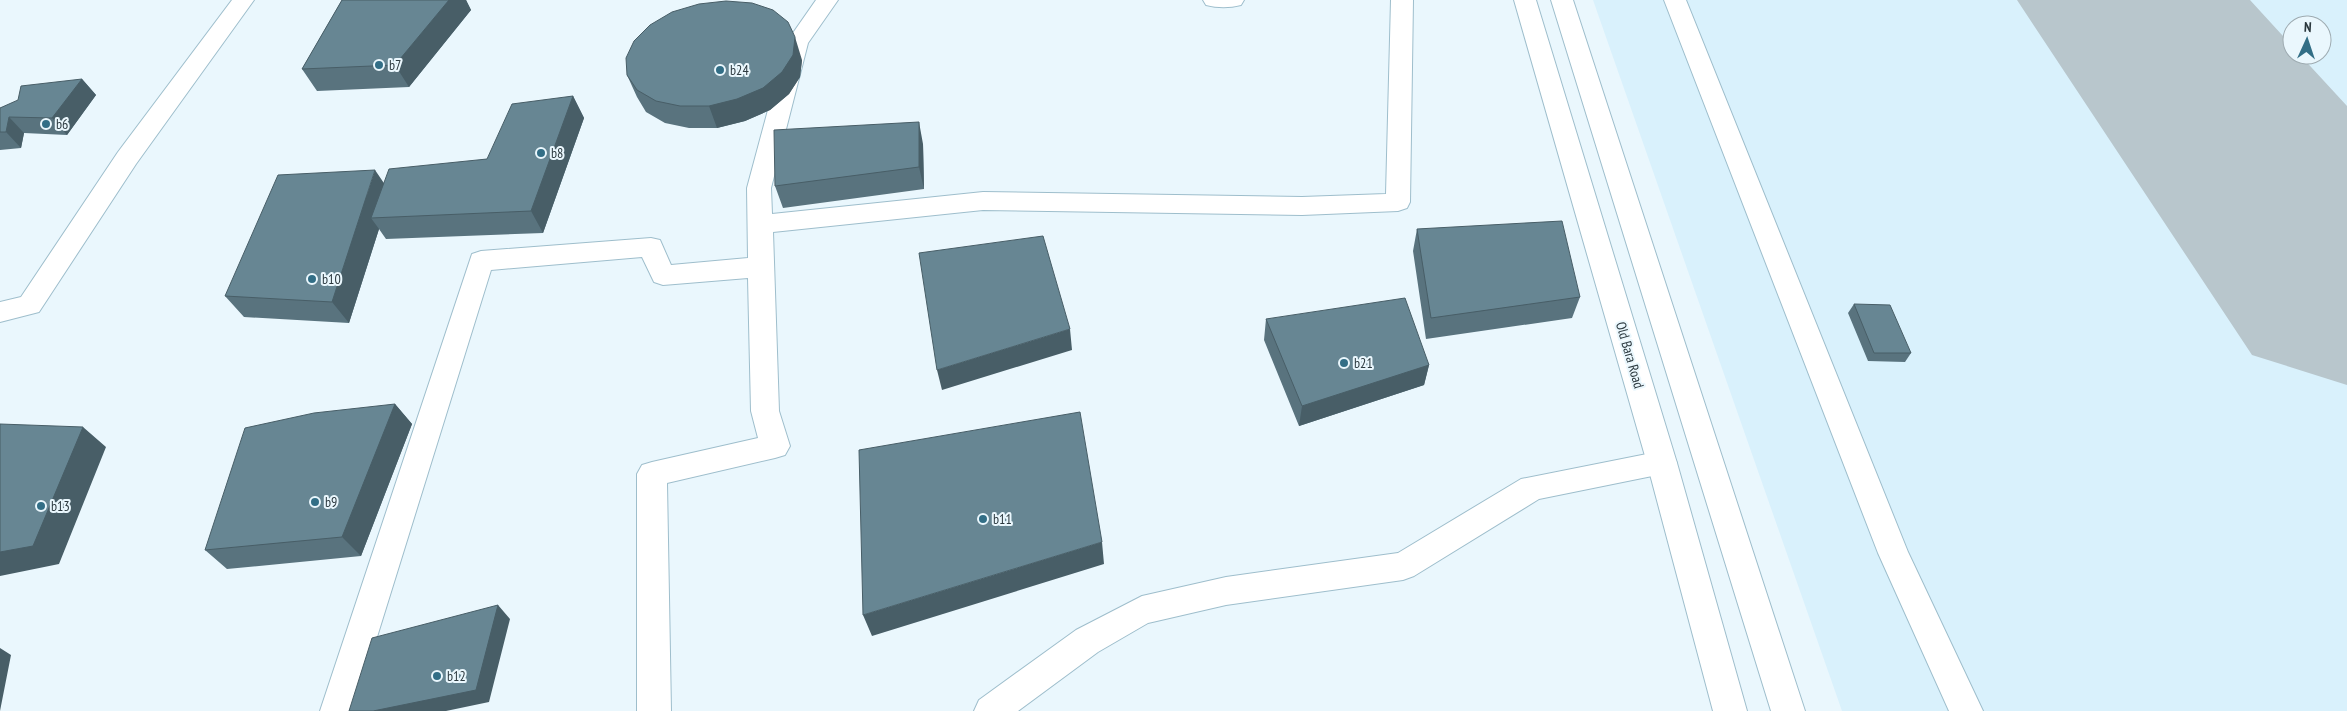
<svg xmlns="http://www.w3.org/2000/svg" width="2347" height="711" viewBox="0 0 2347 711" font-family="'PT Sans Narrow',sans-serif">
	<rect width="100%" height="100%" fill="#eaf7fd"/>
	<path fill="#d9f1fc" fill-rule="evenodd" d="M1593,0H2347V711H1842ZM2292,25H2322V55H2292Z"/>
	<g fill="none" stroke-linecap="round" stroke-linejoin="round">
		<path fill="#b8c6cc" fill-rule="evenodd" d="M2017,0H2250L2292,46V55H2300L2347,106V385L2252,355Z"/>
		<defs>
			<path id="minor" d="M232,0H254L136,164L39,312L0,322V302L21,297L118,152Z
				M816,0H838L808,43L771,188L772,214L983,192L1302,197L1386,194L1391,0H1413L1410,202L1407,208L1398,211L1302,215L983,210L773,232L779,411L790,446L785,455L775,458L667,483L671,711H637V474L642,465L652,462L758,438L751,411L748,278L663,285L654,282L642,257L491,270L354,711H320L472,254L481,251L651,238L660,240L671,265L748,258L747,188L786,43Z
				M1203,0H1244L1241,5C1229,8 1218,8 1206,5Z
				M1664,0H1686L1908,552L1983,711H1949L1878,553Z
				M1662,451L1672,454L1677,463L1672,472L1539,499L1414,576L1403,580L1226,605L1148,623L1098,652L1018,711H974L979,700L1076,630L1142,596L1226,577L1398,553L1521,479Z"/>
			<path id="major" d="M1514,0H1536L1677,463L1747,711H1713L1647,463Z
				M1551,0H1573L1805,711H1771Z"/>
		</defs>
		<use href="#minor" stroke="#9ebecc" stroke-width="2"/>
		<use href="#major" stroke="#9ebecc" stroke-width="2"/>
		<use href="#minor" fill="#fff" fill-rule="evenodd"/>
		<use href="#major" fill="#fff" fill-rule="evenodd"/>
	</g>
	<path fill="#59737e" d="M342,0H466L471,10L409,87L317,91L302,69Z
		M802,60L800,77L789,94L770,110L745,121L717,128H689L665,123L646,112L637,97L627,75Z
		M82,79L96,95L67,135L24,133L21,148L0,150V108Z
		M573,96L584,118L543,233L386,239L379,229L349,323L244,317L225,296L384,183L487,159Z
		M923,144L924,189L783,208L775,186Z
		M1417,229L1580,297L1572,318L1426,339L1413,251Z
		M1854,304L1911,353L1905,362L1868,361L1848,313Z
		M1266,319L1429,365L1424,385L1299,426L1264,340Z
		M395,404L412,424L361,556L227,569L205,550Z"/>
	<path fill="#485e67" d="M449,0H466L471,10L409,87L395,65Z
		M795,37L802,60L800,77L789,94L770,110L745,121L717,128L709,106Z
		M82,79L96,95L67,135L52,118Z
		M573,96L584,118L543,233L531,211Z
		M9,117L24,133L21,148L6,132Z
		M919,122L923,144L924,189L919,167Z
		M375,170L390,192L371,218L379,229L349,323L332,302Z
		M1070,329L1072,350L942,390L937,370Z
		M1429,365L1424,385L1299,426L1302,406Z
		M395,404L412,424L361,556L342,537Z
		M83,427L106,447L59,564L0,576V552Z
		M1102,542L1104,564L872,636L863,615Z
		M498,605L510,619L489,702L446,711H373Z
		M0,648L11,655L0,711Z"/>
	<path fill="#678693" stroke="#485e67" d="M342,0H449L395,65L302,69Z
		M726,1L752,3L773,10L788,22L795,37L793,55L782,72L763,88L737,99L709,106H680L656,101L637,90L627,75L626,58L634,41L650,25L672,12L699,4Z
		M82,79L52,118L9,117L6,132H0V108L18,100L21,86Z
		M573,96L531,211L371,218L389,169L487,159L512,104Z
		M919,122V167L775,186L774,130Z
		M375,170L332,302L225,296L278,175Z
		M1562,221L1580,297L1431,318L1417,229Z
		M1043,236L1070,329L937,370L919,253Z
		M1405,298L1429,365L1302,406L1266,319Z
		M1854,304L1890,305L1911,353H1874Z
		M395,404L342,537L205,550L245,428L314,413Z
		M1080,412L1102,542L863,615L859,450Z
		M0,424L83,427L33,546L0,552Z
		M498,605L476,690L373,711H349L372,638Z"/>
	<g fill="#326e86" stroke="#eaf7fd" stroke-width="2">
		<circle cx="379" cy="65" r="5"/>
		<circle cx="720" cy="70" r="5"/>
		<circle cx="46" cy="124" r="5"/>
		<circle cx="541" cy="153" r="5"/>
		<circle cx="312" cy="279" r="5"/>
		<circle cx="1344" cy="363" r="5"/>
		<circle cx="315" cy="502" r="5"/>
		<circle cx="41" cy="506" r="5"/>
		<circle cx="983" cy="519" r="5"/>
		<circle cx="437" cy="676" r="5"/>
	</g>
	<g text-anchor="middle" stroke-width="4" stroke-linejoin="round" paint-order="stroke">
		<g font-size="14" fill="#2b383e" stroke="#eaf7fd" text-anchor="start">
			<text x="389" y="70">b7</text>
			<text x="730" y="75">b24</text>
			<text x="56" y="129">b6</text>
			<text x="551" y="158">b8</text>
			<text x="322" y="284">b10</text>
			<text x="1354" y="368">b21</text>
			<text x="325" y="507">b9</text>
			<text x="51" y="511">b13</text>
			<text x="993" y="524">b11</text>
			<text x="447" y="681">b12</text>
		</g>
		<g font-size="14" fill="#2b383e" stroke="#eaf7fd">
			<text transform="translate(1630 355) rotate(74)" y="5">Old Bara Road</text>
		</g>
	</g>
	<g transform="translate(2307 40) rotate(3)"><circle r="24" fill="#eaf7fd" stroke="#9eabb1"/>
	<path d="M0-4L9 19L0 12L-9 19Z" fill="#326e86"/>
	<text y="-8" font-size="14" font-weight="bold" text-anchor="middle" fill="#2b383e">N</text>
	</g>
</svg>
